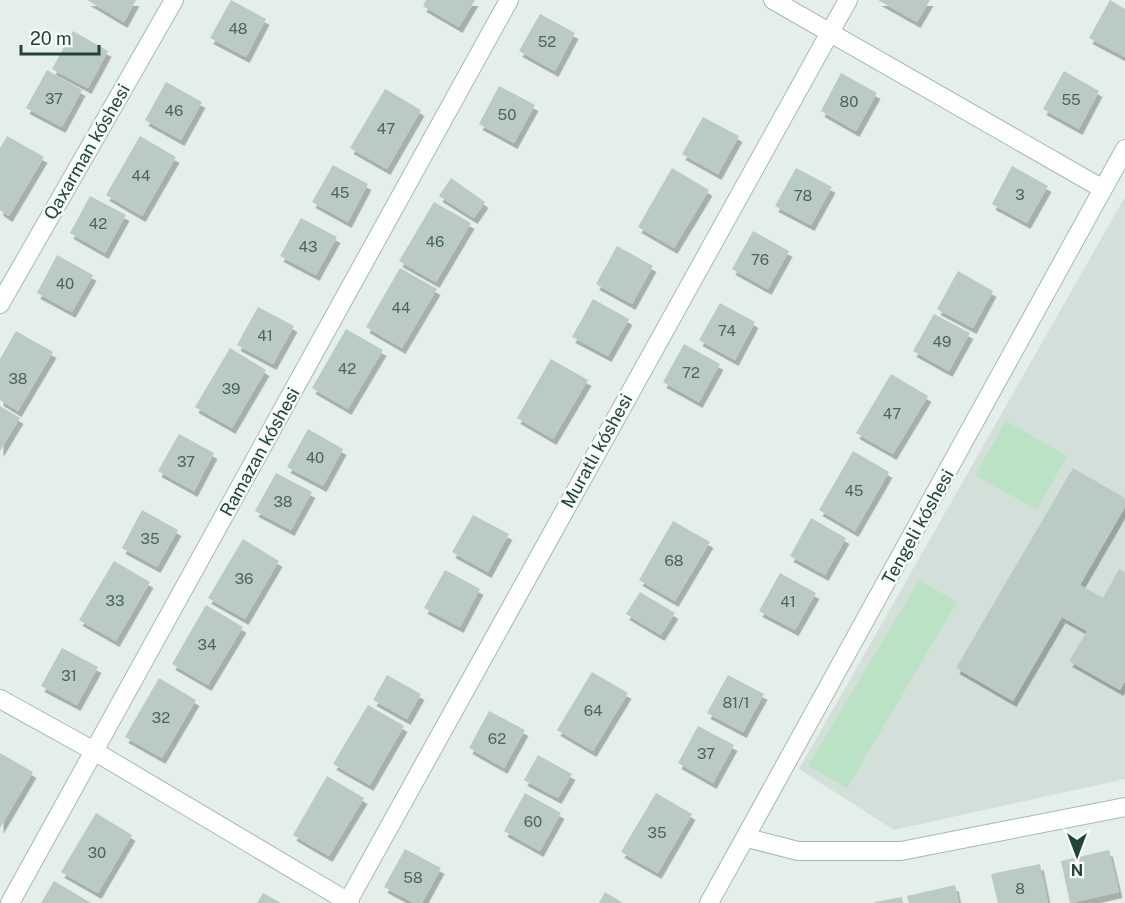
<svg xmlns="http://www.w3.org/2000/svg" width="1125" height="903" viewBox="0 0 1125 903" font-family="'Public Sans',sans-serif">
	<defs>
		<filter id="shadow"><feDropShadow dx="3.5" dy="6" stdDeviation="0" flood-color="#0004"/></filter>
	</defs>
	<rect width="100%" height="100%" fill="#e4efea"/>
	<path fill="#d2e0d9" d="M1125,197V779L894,830L799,769Z"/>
	<path fill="#bbe2c5" d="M1006,421L1067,456L1037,510L975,475Z
		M919,580L957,602L847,788L808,766Z"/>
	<path fill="#b9cbc3" filter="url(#shadow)" d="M87,0H136L124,22Z
		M231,0L266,19L246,57L210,38Z
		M426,0H475L459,27L423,6Z
		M878,0H930L917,22Z
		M1110,0L1125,9V57L1089,38Z
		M540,14L575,33L555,71L519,51Z
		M73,31L108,51L88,88L52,69Z
		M47,70L82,90L62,127L26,108Z
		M1064,71L1099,91L1079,129L1043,109Z
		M841,73L877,93L856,131L821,111Z
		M166,82L202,102L181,140L145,120Z
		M499,86L535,105L514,143L479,124Z
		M385,89L421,110L387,169L350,148Z
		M703,117L739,136L718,174L682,154Z
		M7,136L44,157L9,216L0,210V148Z
		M140,136L176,157L142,216L106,195Z
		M333,165L368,184L348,222L312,202Z
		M1012,166L1048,186L1027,223L992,204Z
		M672,168L709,190L674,248L638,227Z
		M796,168L832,187L811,225L775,206Z
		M451,178L485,202L474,218L439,196Z
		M90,196L126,215L105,253L70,233Z
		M434,202L471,223L436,282L399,261Z
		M301,218L337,237L316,275L280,256Z
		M753,231L789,251L768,289L732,269Z
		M617,246L653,266L632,304L596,284Z
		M57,255L93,275L72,312L37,293Z
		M400,268L437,289L402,348L366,327Z
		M958,271L993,291L973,328L937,309Z
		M593,299L629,319L608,356L572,337Z
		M720,303L755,322L735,360L699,340Z
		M258,307L294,326L273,364L237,345Z
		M934,314L970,333L949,371L913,351Z
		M346,329L383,350L348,409L312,388Z
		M16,331L53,352L18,411L0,400V359Z
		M684,344L720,364L699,402L663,382Z
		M230,348L266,370L232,428L195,407Z
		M551,359L588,380L553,439L517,418Z
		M891,374L928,396L893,454L856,433Z
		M0,406L20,418L0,451Z
		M308,429L343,449L323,486L287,467Z
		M179,434L214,453L194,491L158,471Z
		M853,451L889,472L855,531L819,510Z
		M1073,468L1125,498V507L1080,585L1103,598L1119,569L1125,572V681L1120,690L1069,661L1087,631L1062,617L1013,701L956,668Z
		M276,473L312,492L291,530L255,511Z
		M142,510L178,530L157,567L122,548Z
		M473,515L509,534L488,572L452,552Z
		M811,518L846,538L825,575L790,556Z
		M673,521L710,542L675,601L639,580Z
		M243,539L279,561L245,619L208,598Z
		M114,561L150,582L116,641L79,620Z
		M445,570L480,589L460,627L424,608Z
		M780,573L816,593L795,630L759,611Z
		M640,592L675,613L661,635L626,614Z
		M206,605L243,627L208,685L172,664Z
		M62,648L98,667L77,705L41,686Z
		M592,672L628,693L593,751L557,730Z
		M387,675L421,694L407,719L373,700Z
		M728,675L764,694L743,732L707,713Z
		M159,678L196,700L162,758L125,737Z
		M368,705L404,726L370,785L333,764Z
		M489,711L525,730L504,768L469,748Z
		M698,726L734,745L713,783L678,763Z
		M0,753L33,772L0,828Z
		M538,755L572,774L558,798L524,780Z
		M327,776L364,798L329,856L293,835Z
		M525,793L561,813L540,851L504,831Z
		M656,793L692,814L658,873L621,852Z
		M96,813L132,835L98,893L61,872Z
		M405,849L441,868L422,903H414L384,887Z
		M1109,850L1119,892L1070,903L1061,861Z
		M1040,864L1048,903H998L991,874Z
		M54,881L91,903H41Z
		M955,885L959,903H909L907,896Z
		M605,892L623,903H599Z
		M263,893L281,903H257Z
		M902,897L903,903H875V902Z"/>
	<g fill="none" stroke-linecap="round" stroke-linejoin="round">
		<defs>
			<path id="minor" d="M773,0L1103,189
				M0,304L174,0
				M0,699L94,751L350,903
				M747,838L798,851H901L1125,807
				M10,903L509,0
				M347,903L848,0
				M709,903L1125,149"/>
		</defs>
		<use href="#minor" stroke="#a6b8b2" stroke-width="20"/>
		<use href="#minor" stroke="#fff" stroke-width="18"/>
	</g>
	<g text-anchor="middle" stroke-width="5" stroke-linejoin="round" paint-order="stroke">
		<g font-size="15" fill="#47665c">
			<text x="238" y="34">48</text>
			<text x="547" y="47">52</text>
			<text x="54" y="104">37</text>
			<text x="1071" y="105">55</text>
			<text x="849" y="107">80</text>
			<text x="174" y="116">46</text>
			<text x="507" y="120">50</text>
			<text x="386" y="134">47</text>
			<text x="141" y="181">44</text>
			<text x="340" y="198">45</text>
			<text x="1020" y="200">3</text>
			<text x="803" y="201">78</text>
			<text x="98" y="229">42</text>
			<text x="435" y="247">46</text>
			<text x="308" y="252">43</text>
			<text x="760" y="265">76</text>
			<text x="65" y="289">40</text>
			<text x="401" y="313">44</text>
			<text x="727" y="336">74</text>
			<text x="265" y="341">41</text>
			<text x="942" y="347">49</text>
			<text x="347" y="374">42</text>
			<text x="691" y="378">72</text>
			<text x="18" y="384">38</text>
			<text x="231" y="394">39</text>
			<text x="892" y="419">47</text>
			<text x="315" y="463">40</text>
			<text x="186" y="467">37</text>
			<text x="854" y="496">45</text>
			<text x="283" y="507">38</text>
			<text x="150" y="544">35</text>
			<text x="674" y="566">68</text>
			<text x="244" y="584">36</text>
			<text x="115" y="606">33</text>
			<text x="788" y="607">41</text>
			<text x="207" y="650">34</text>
			<text x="69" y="681">31</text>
			<text x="736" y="708">81/1</text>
			<text x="593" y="716">64</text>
			<text x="161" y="723">32</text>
			<text x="497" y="744">62</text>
			<text x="706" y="759">37</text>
			<text x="533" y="827">60</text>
			<text x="657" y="838">35</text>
			<text x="97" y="858">30</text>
			<text x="413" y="883">58</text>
			<text x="1020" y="894">8</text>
		</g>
		<g font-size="18" fill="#21443a" stroke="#f6fbf8">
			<text transform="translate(87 152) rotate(-60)" y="6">Qaxarman kóshesi</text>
			<text transform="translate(597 451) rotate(-61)" y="6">Muratlı kóshesi</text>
			<text transform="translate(260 452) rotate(-61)" y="6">Ramazan kóshesi</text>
			<text transform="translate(918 527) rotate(-61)" y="6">Tengeli kóshesi</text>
		</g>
	</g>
	<g transform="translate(1077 855) rotate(180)" stroke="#f6fbf8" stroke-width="4.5" paint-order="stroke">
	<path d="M0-4.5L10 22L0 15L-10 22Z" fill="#21443a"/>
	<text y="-9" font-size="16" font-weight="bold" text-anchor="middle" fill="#21443a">N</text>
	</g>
	<path d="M21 45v9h78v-9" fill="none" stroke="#21443a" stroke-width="3"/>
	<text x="30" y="45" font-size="18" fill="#21443a" stroke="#f6fbf8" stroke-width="4.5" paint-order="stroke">20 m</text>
</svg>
